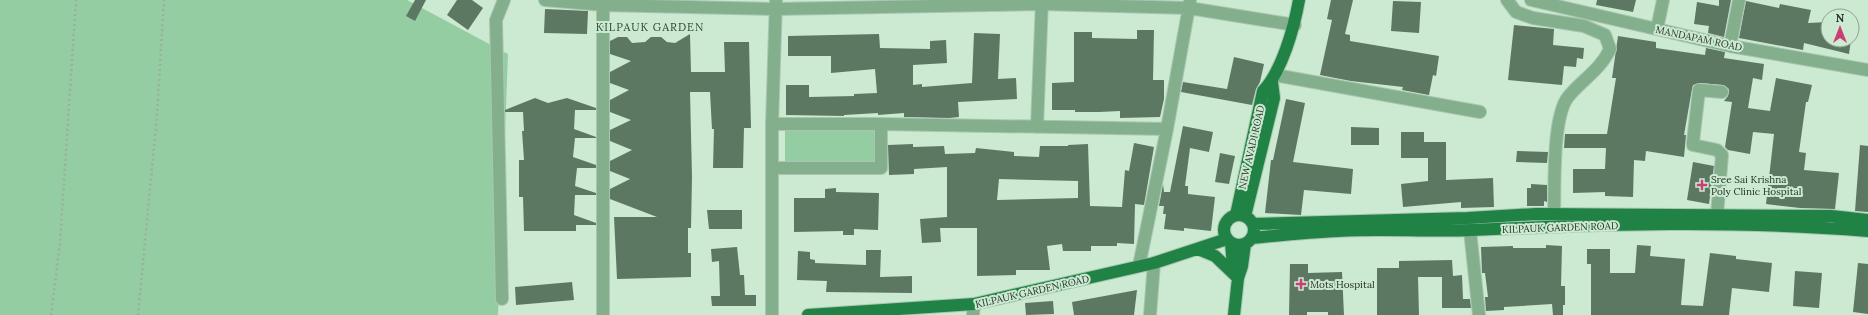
<svg xmlns="http://www.w3.org/2000/svg" width="1868" height="315" viewBox="0 0 1868 315" font-family="Lora,serif">
	<rect width="100%" height="100%" fill="#cbead1"/>
	<path fill="#95cda2" d="M0,0H407L508,54L498,315H0Z
		M785,131H875V161H785Z"/>
	<path fill="#5c7862" fill-rule="evenodd" d="M415,0H426L415,21L406,16Z
		M457,0H472L483,8L468,30L447,15Z
		M1331,0H1353L1345,34L1350,35V41L1439,56L1436,76L1433,75L1429,95L1402,90L1403,87L1351,81L1320,75L1332,20L1327,19Z
		M1597,0H1636L1633,12L1596,5Z
		M1719,0H1731L1724,37L1708,33L1709,26L1694,24L1697,2L1719,6Z
		M1393,1L1421,2L1419,33L1391,31Z
		M1746,1L1779,8L1780,4L1811,10L1808,23L1828,22V40H1851L1849,54L1804,43L1803,50L1739,38Z
		M545,9L588,11L587,34L544,33Z
		M1514,25L1554,29L1553,45L1584,48L1583,59L1577,58L1576,67L1564,66L1562,85L1508,80Z
		M1137,30H1154L1153,80H1164V99L1160,117L1120,118V111L1099,112H1075V110H1052V83L1074,82V32H1092V38L1137,39Z
		M974,33L1000,34L998,79L1016,78L1017,99L958,102L959,117L949,118L904,117V113L878,115V113L844,115V116L786,115V85H809V97L854,96V94L877,93L875,69L831,73V56H788V36L879,34L880,48L930,49V41L946,40L947,63L913,65V85L922,84V87L972,83Z
		M690,34L691,72H725L724,42H749L751,128H744L743,168H713L714,129H712L710,92H690L692,177L691,228H688V253H691V277L617,279L614,217H657L610,199V189L630,179L610,171V161L632,150L610,141V130L631,120L610,112V100L629,90L610,83V72L631,61L610,54V41L618,37H627L632,43L645,42L651,37H661L667,42L675,43Z
		M1618,36L1656,42V48L1705,55L1706,48L1725,52L1724,58L1764,64L1762,80L1753,78L1748,108L1770,111L1776,78L1812,85L1808,102H1806L1799,152L1806,153L1804,170L1839,173L1835,209L1800,208L1766,204L1774,134L1753,132L1750,154L1728,150L1725,147L1732,102L1724,101L1728,96L1729,89L1723,85L1700,83L1693,85L1692,89L1684,135H1686L1684,157L1646,151L1645,161L1634,160L1633,197L1605,196V192L1573,193V169H1605L1606,148H1564L1565,134H1607L1616,78H1612Z
		M1234,57L1264,64L1260,82L1256,89L1252,105L1181,92L1183,82L1227,89Z
		M535,98L548,103L567,98L596,108V110H575L574,129L596,137V138H575L573,157L596,165V168H577L575,186L596,193V195H575L574,215L596,223V225H576V231H524L523,197H519V160H524L522,131H524L523,112H505V110Z
		M1286,99L1305,103L1293,162L1353,169L1351,194L1304,190L1301,215L1265,213L1271,160H1273Z
		M1183,126L1213,132L1209,152L1190,148L1185,186H1188V194L1215,197L1211,231L1184,228V231L1164,229L1166,214H1163L1164,206H1159L1163,184L1164,192H1170Z
		M1351,127L1379,128V145H1351Z
		M1401,132H1424V142H1446V180L1493,178L1494,207L1461,208V202L1403,207L1401,184L1428,181V158H1401Z
		M1134,143L1154,147L1144,205L1135,204L1134,244L1117,243V246H1091V251H1063L1062,244L1047,246L1050,270H1016V275L977,276V228H940L941,242L922,243L920,219L947,217V167L914,169V174L889,175L888,145L913,144V147L944,146L945,154L975,153L976,148L1014,152V156L1039,157L1040,146H1068V145L1088,144L1090,206L1122,207L1125,170L1129,171ZM999,179L1078,181V198L997,200Z
		M1860,145L1868,146V212L1855,211Z
		M1517,151L1548,152L1547,163L1516,162Z
		M1220,153L1235,156L1229,184L1215,182Z
		M1693,162L1714,166L1709,204L1687,200Z
		M1531,184L1547,185V202L1544,201V206H1527V188H1531Z
		M836,188V192L879,193L878,230L854,229V235H843V231L794,232V198H825V189Z
		M707,210H742V229H709Z
		M1546,245L1562,246L1561,286H1565V305H1563V315H1553L1552,304L1504,307V310L1486,311L1485,297H1488L1485,273H1482L1481,247L1513,246V248H1546Z
		M1637,245L1651,246L1650,256L1685,259L1681,305L1703,306L1710,253L1736,256V259L1772,263L1769,292L1732,288L1729,315H1591V264H1587V249H1610V273H1635Z
		M737,247L740,275H744L745,295H756V306H712L711,296H720L719,261L712,262L711,249Z
		M866,250H881L880,277L912,276V293L826,292L827,281L797,280L798,251L810,252V259L815,260V263L866,265Z
		M1452,260L1453,276L1462,275L1463,299H1470L1471,308H1442V277H1418L1419,315H1377V268H1399V261Z
		M1858,263L1868,264V314L1853,312Z
		M1290,264H1308V273L1342,272L1344,315H1328V312H1307V315H1289Z
		M1795,271L1822,273L1819,308L1793,306Z
		M572,282L574,300L516,305L515,287Z
		M1137,290L1134,315H1074L1072,302Z
		M1053,301L1054,314L1026,315L1025,303Z"/>
	<g fill="none" stroke-linecap="round" stroke-linejoin="round">
		<defs>
			<path id="minor" d="M545,0L603,5L776,9L1042,4L1189,8L1295,25
				M1507,0L1516,12L1533,18L1584,26L1605,35L1610,49C1601,69 1582,80 1568,97C1552,118 1555,186 1554,214
				M1531,0L1730,46L1868,70
				M1657,29L1663,0
				M1730,46L1739,0
				M1275,75L1480,112
				M772,124H881L1167,129
				M1037,127L1042,0
				M772,168H881V124
				M1717,215L1722,155L1717,150L1693,145V142L1699,90L1722,92
				M1469,221L1479,315
				M1139,266L1167,129L1190,1
				M502,299L496,20L504,0
				M603,315V5
				M772,315V124L776,0
				M973,315L974,304
				M1150,315L1154,263"/>
			<path id="major" d="M1224 230a15 15 0 1 1 30 0a15 15 0 1 1-30 0Z
				M1236,215L1263,91C1282,71 1294,28 1299,0
				M1245,216L1274,98L1272,82
				M1253,224L1468,218L1536,214L1831,216L1868,220
				M1252,238C1281,235 1310,232 1338,231C1383,228 1427,232 1472,230C1603,224 1736,220 1868,231
				M1231,243L1233,266L1238,277
				M1198,249L1215,256L1238,278
				M808,315L974,304L1154,263L1227,239
				M1234,315L1238,278L1242,266L1245,244"/>
		</defs>
		<use href="#minor" stroke="#aac6b0" stroke-width="14"/>
		<use href="#major" stroke="#aac6b0" stroke-width="14"/>
		<path stroke="#98b19d" stroke-width="2.5" stroke-dasharray="2 3" stroke-linecap="butt" d="M51,315L60,242L76,0
			M138,315L157,115L164,0"/>
		<use href="#minor" stroke="#83af8d" stroke-width="12"/>
		<use href="#major" stroke="#208345" stroke-width="12"/>
	</g>
	<g fill="#ca3e74" stroke="#cbead1" stroke-width="1.5">
		<path d="M1700 179h4v4h4v4h-4v4h-4v-4h-4v-4h4z"/>
		<path d="M1299 278h4v4h4v4h-4v4h-4v-4h-4v-4h4z"/>
	</g>
	<g text-anchor="middle" stroke-width="4" stroke-linejoin="round" paint-order="stroke">
		<g font-size="10" fill="#28342b" stroke="#cbead1">
			<text transform="translate(1699 38) rotate(12)" y="4">MANDAPAM ROAD</text>
			<text transform="translate(1251 147) rotate(-77)" y="4">NEW AVADI ROAD</text>
			<text transform="translate(1560 227) rotate(-2)" y="4">KILPAUK GARDEN ROAD</text>
			<text transform="translate(1032 291) rotate(-13)" y="4">KILPAUK GARDEN ROAD</text>
		</g>
		<g font-size="10" fill="#28342b" stroke="#cbead1" text-anchor="start">
			<text x="1711" y="183">Sree Sai Krishna<tspan x="1711" dy="12">Poly Clinic Hospital</tspan></text>
			<text x="1310" y="288">Mots Hospital</text>
		</g>
		<g font-size="11" letter-spacing="1" fill="#2e4834" stroke="#cbead1">
			<text x="650" y="31">KILPAUK GARDEN</text>
		</g>
	</g>
	<g transform="translate(1840 28)"><circle r="19" fill="#cbead1" stroke="#8aa18f"/>
	<path d="M0-3L7 15L0 10L-7 15Z" fill="#ca3e74"/>
	<text y="-6" font-size="11" font-weight="bold" text-anchor="middle" fill="#28342b">N</text>
	</g>
</svg>
